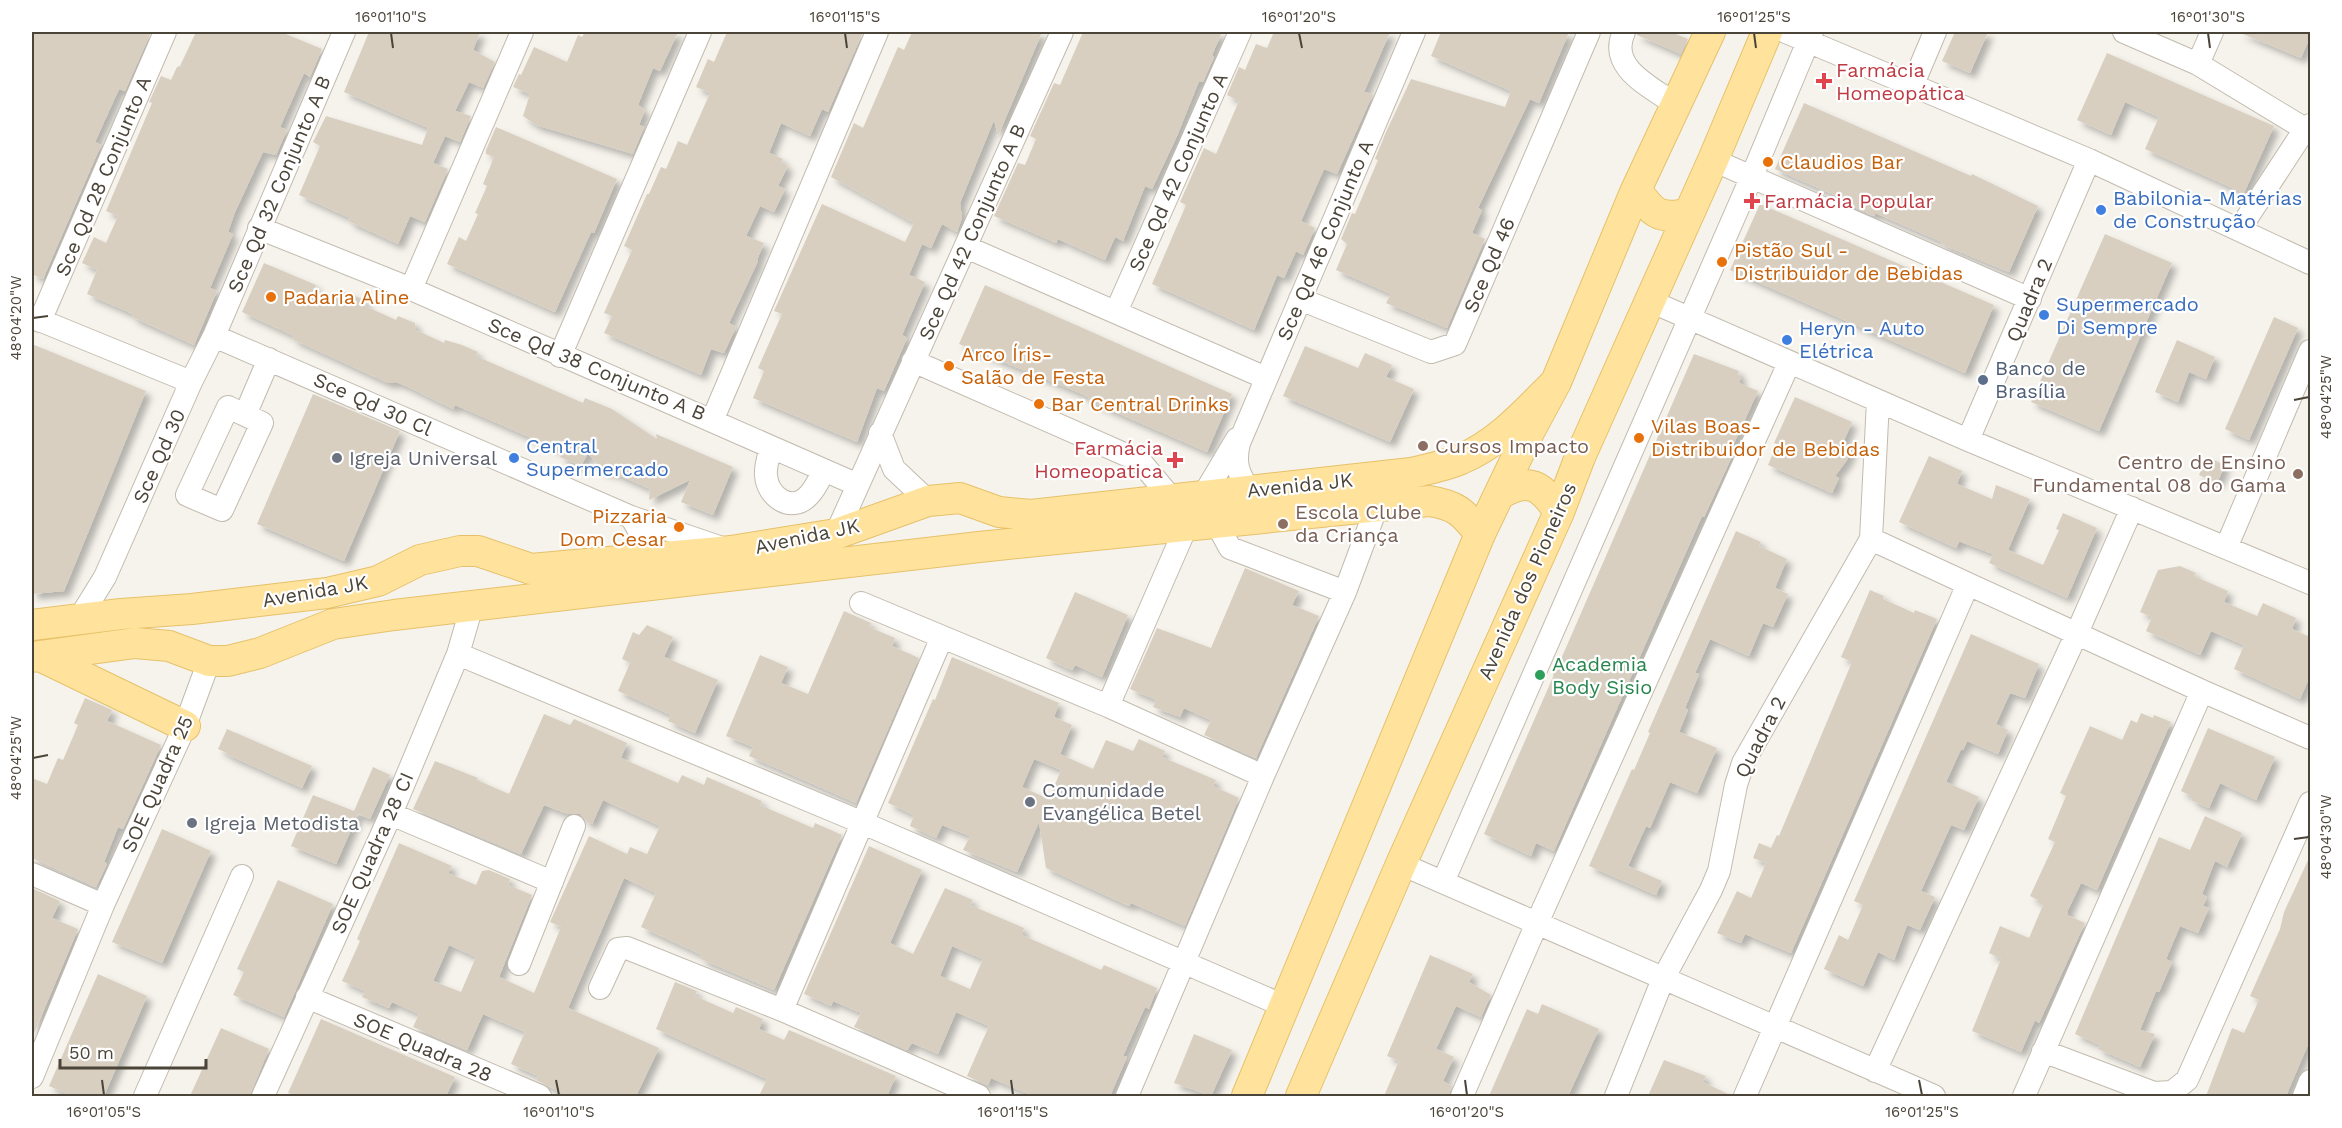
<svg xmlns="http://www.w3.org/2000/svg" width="2342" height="1128" viewBox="0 0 2342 1128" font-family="'Work Sans',sans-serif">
	<defs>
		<filter id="shadow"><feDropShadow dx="5.5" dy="5.5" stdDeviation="3" flood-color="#0004"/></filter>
	</defs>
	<rect width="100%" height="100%" fill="#f6f3ec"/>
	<path fill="#d8cfc1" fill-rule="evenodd" filter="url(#shadow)" d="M32,32H151L125,91L119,89L95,142L101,145L43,279L32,274Z
		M196,32H281L322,49L310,77L304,73L280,127L287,130L276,155L263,152L235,212L228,232L233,234L210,288L217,291L194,345L132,317L133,314L87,294L97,270L82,263L94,237L106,243L118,216L106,211L152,103L149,102L161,76L171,80L177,67L180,66Z
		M369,32H480L473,50L495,62L483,88L469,82L455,111L471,116L460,142L445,136L433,163L448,169L425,222L410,216L398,244L348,221L350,218L299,195L320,146L313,142L326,116L422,145L428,128L344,92Z
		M585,32H678L660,71L653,68L638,105L645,110L639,125L644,127L633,154L536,125L523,116L530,94L513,87L519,74L521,75L534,47L567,62L578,35L582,37Z
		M727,32H863L828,112L822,109L810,136L781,123L769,153L783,159L781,163L788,166L778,186L785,189L774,212L760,206L746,236L764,243L757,260L758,261L729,323L736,327L724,353L711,349L701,375L604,333L612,316L604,313L632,250L624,246L647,194H649L661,167L666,169L678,141L687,145L710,93L696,87L708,59L714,62Z
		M912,32H1042L998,136L994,120L960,203L962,218L957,232L942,224L931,248L922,244L909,275L925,282L902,335L907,338L884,391L877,388L857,442L753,398L764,371L758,368L782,314L774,311L822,204L905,242L914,223L831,177L854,123L863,128L898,47L904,50Z
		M1083,32H1222L1212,55L1214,57L1203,82L1199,81L1177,136L1152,189L1145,186L1123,241L1115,237L1105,260L1058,239L1056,243L994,216L1018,163L1025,165L1036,139L1030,136L1054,83L1060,85Z
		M1274,32H1390L1364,92L1373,94L1337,174L1324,169L1301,221L1315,228L1303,255L1296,251L1284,278L1277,275L1254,330L1152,284L1186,205L1180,202L1204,148L1216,154L1239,101L1227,95L1239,67L1245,70L1256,44L1267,48Z
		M1441,32H1569L1539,103L1530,99L1478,208L1482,210L1472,233L1485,239L1447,328L1386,303L1391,294L1336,270L1347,244L1341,239L1352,213L1355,214L1378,160L1375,159L1386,132L1411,79L1505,107L1511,91L1431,56Z
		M1637,32H1671L1688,39L1681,54L1637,35Z
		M1955,32H1988L1970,73L1942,61Z
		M2238,32H2310V37L2301,58Z
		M2107,53L2274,126L2244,193L2145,149L2159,117L2125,102L2111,135L2077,120Z
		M1804,103L1971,176L1972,174L2038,206L2009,272L1941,244L1942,242L1875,213L1874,216L1840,201L1841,198L1775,169Z
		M496,127L617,179L594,233L591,232L555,312L447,264L459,237L466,241L478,214L475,213L487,186L483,184L494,157L486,154V150Z
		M1760,204L1994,305L1965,373L1730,270Z
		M2105,234L2172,263L2099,431L2031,402Z
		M264,263L316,285L312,296L347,292L366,301L365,306L396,320L398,316L415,323L416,330L444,343L445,340L462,345L478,352L476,356L583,403L585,398L612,409L657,439L656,434L733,467L713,515L681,502L690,480L649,500L650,489L614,473L602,471L588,453L581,466L560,457L562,451L455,405L453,409L406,386L396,382L388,383L292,339L294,336L242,312Z
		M985,285L1232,394L1207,452L1090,401L1088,397L1080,393L959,344Z
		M2274,317L2298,328L2249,440L2225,429Z
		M2177,340L2215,357L2206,379L2189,372L2178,402L2155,392Z
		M32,344L146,391L64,591L32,594Z
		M1305,346L1358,368L1365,353L1392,365L1386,377L1414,389L1390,442L1283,396Z
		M1694,354L1739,371L1738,374L1741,376L1739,383L1758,391L1731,450L1734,452L1704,517L1702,516L1554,851L1536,843L1531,856L1484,834L1553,677L1554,667L1561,659Z
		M313,394L400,431L344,561L257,524Z
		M1795,397L1852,422L1843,443L1852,447L1847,460L1835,476L1839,478L1832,493L1768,465L1777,444L1774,443Z
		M1929,456L1962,471L1957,484L1992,499L1996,485L2030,499L2008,550L2043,565L2059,530L2056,529L2063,513L2097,528L2067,598L1989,563L1993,554L1961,542H1959L1956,548L1899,522Z
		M2207,457L2225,465L2217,483L2199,475Z
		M1736,531L1761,542L1759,546L1787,559L1775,588L1788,594L1773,627L1763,623L1749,656L1710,639L1695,673L1699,674L1685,708L1688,710L1679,732L1717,748L1697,793L1670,782L1650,828L1646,826L1628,866L1662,881L1656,895L1589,866L1632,769L1634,770L1650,733L1648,732Z
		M2180,566L2196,573L2194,576L2228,591L2224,602L2257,616L2263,603L2296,618L2292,629L2310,637V676L2300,699L2234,669L2244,645L2211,631L2200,655L2146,631L2152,617L2140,612L2158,570Z
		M1245,568L1299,591L1292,605L1319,616L1256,758L1204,735L1211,720L1184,708L1180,717L1153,707L1156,700L1130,689L1157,628L1211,648Z
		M1870,590L1884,596L1883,599L1914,613L1915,610L1937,619L1791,953L1745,934L1741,943L1717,933L1737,891L1751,898L1766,863L1753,858L1759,843L1771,848L1777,835L1779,836L1852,662L1841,657Z
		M1075,592L1128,615L1102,677L1075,665L1073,669L1071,670L1046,658Z
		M844,611L871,623L869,627L895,638L892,646L919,658L856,803L749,756L753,747L726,736L760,655L788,667L781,683L808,694Z
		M647,625L673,637L664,657L718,680L695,733L668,721L671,715L618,691L630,663L622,659L633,632L639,635Z
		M1971,634L2039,664L2025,698L2010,693L1996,724L2008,730L1998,754L1967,741L1963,750L1961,749L1946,782L1979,797L1964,830L1951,825L1921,891L1935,897L1920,930L1907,925L1894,960L1878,952L1863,986L1824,969L1839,935L1848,940L1863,905L1854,901Z
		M952,657L1059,703L1054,717L1072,725L1060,754L1093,769L1106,740L1133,751L1139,739L1165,751L1162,757L1216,780L1213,786L1239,798L1185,926L1131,903L1129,906L1046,868L1039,822L1017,872L963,850L970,836L942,825L936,838L910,826L914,815L888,803L933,699L935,700ZM1034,759L1061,770L1049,799L1022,787Z
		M85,698L112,710L107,721L161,745L123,829L118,827L104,862L107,864L96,887L32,858V778L47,784L58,758L63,760L78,725L74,723Z
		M2141,713L2153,718L2154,715L2171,722L2097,890L2081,883L2068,910L2067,915L2085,923L2039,1023L2035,1020L2021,1052L1972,1031L2001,959L1989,953L2000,926L2029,938L2043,905L2037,902L2038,900L2030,896L2055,842L2048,839L2066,796L2060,793L2090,726L2122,740L2131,720L2137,723Z
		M544,714L570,725L574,719L627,743L621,758L678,783L682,775L704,785L707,777L762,801L760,805L813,828L815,823L842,835L774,990L701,959L702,955L641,927L656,893L624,878L568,1008L659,1048L636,1096H569L536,1080L538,1076L511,1064L525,1032L483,1014L467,1050L413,1027L419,1014L392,1002L389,1008L362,997L365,991L342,981L360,941L357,939L399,843L452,866L448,873L476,885L482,871L489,870L510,879L508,885L532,895L499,977L534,993L561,927L550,922L589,836L627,854L630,847L647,854L660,826L603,800L592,824L587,822L580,814H568L544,805L521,854L413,809L435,761L478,778L477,780L509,794ZM449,945L476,957L461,992L433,981Z
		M2208,728L2275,757L2256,800L2220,783L2209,808L2191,800L2193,797L2181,791Z
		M227,729L312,766L302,788L226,754L227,753L218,749Z
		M373,767L390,775L370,819L358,814L336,864L291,846L313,795L354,811Z
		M2205,816L2242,833L2227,867L2215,861L2202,894L2207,897L2203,906L2209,908L2198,933L2180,926L2166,959L2172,962L2159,992L2156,991L2140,1030L2155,1034L2140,1067L2098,1049L2100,1045L2075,1034L2159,837L2190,850Z
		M162,829L211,851L162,963L112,942Z
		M869,846L922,870L890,943L913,954L945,888L973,900L970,905L1024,928L1022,935L1101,970L1104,965L1157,988L1149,1009L1145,1007L1123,1056L1127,1057L1110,1096H1033L991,1078L988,1085L967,1076L989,1026L956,1012L938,1054L912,1043L907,1050L854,1027L861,1013L833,1001L831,1006L804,994ZM952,946L983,959L970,989L940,976Z
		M2310,856V1040L2286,1096H2206L2232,1028L2244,1033L2259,1000L2250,996L2280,929L2284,912Z
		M278,880L333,904L284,1017L233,995L244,972L237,969Z
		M34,889L60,901L52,918L78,929L32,1038V894Z
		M1430,955L1473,974L1469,982L1491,995L1481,1017L1456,1006L1436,1049L1454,1057L1443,1081L1451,1086L1449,1096H1384L1399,1061L1387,1056Z
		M98,974L147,996L104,1096H72L49,1086Z
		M675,982L697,991L695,996L733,1013L736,1007L763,1019L759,1029L784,1040L789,1030L896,1076L887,1096H759L767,1079L656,1029Z
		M1542,1004L1599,1029L1568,1096H1489L1527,1009L1538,1014Z
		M321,1019L455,1077L446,1096H297L288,1093Z
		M221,1028L269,1049L250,1095L249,1096H190Z
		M1194,1034L1232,1050L1211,1096L1174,1083Z
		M1664,1060L1706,1076L1703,1082L1732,1096H1648Z"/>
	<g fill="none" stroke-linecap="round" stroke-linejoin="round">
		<defs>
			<path id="minor" d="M1624,32C1607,68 1652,87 1676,105
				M1786,32L2089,160L2310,263
				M2124,32L2198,64L2305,129
				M2198,64L2212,32
				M1913,84L1935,32
				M1713,160L2030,299
				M259,228L411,289L712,421L877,32
				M2239,230L2305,129L2310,125
				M966,247L1266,378
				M411,289L522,32
				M1300,299L1431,352L1455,344L1589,32
				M1650,301L1968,440L2310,583
				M1116,312L1240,32
				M32,317L191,382
				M40,321L165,32
				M214,336L631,517L725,549
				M560,356L700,32
				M913,361L1140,461L1172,499
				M228,407L262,423L222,510L187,495Z
				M245,415L269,359
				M712,421L858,485
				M880,433L894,469L928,501
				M1968,440L2089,160
				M771,447C769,456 765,466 766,475C767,497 792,514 809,495C815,489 820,478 824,471
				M1250,491C1238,474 1234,463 1239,443L1414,32
				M1203,496L1237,439
				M631,517C641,532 645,542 636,559
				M1186,527L1108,706L1263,776
				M836,534L1062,32
				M2226,548L2310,351
				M1968,584L2202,691L2024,1096
				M1345,592L1377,506
				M861,603L1108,706
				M79,619L105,577L191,382L214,336L344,32
				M458,654L863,823L1284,1006
				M2202,691L2310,738
				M391,814L552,882
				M1401,864L1934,1096
				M32,874L103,905
				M1443,882L1752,176L1812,32
				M519,964L574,826
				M600,988L618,949L627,948L782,1010L979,1096
				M307,997L540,1096
				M782,1010L942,637
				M2043,1051L2154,1093L2172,1092L2187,1080L2310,803
				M1875,1071L2077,633L2132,508
				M32,1077L103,905L185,726L209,661
				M145,1096L242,876
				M263,1096L391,814L458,654L472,606
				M1127,1096L1263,776L1345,592L1230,548L1217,524
				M1462,1096L1537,923L1789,363
				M1616,1096L1663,979L1711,890L1719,871L1736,785L1743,763L1871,539L1878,401
				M1745,1096L1968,584L1871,539
				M2304,1096L2310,1081"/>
			<path id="major" d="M1636,190C1654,214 1658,219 1688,214
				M1500,494C1529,476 1542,486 1559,512
				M32,625L121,614L192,609L327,593L378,581L420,560L460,551H478L531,569L731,551L836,534L928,501L960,498L999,512L1031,515L1411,473C1428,469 1445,466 1461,459C1498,444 1528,410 1556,382
				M40,656L185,726
				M32,657L135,643L169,646L209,661H228L260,653L333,624L394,615L979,547L1429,501C1456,505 1463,512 1480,534
				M1247,1096L1480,534L1529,432L1556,382L1636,190L1710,32
				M1301,1096L1401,864L1559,512L1580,457L1713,160L1767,32"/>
		</defs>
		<use href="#minor" stroke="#c2bbae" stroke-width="24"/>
		<use href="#major" stroke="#e6c16a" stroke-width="32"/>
		<use href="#minor" stroke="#fff" stroke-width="22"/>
		<use href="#major" stroke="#ffe39c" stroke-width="30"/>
	</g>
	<path fill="none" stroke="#4b4439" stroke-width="2" d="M391,33L393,48M845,33L847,48M1299,33L1302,48M1754,33L1756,48M2208,33L2210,48M33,318L48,316M2294,400L2309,397M33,758L48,755M2294,839L2309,837M102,1080L104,1095M556,1080L559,1095M1011,1080L1013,1095M1465,1080L1467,1095M1919,1080L1922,1095"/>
	<g fill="#e0444e" stroke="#fff" stroke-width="2">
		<path d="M1821 72h6v6h6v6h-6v6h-6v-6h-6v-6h6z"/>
		<path d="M1749 192h6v6h6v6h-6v6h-6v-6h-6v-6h6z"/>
		<path d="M1172 451h6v6h6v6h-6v6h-6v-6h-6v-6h6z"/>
	</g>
	<g fill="#e8710a" stroke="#fff" stroke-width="2">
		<circle cx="1768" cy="162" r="6"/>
		<circle cx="1722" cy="262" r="6"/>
		<circle cx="271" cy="297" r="6"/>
		<circle cx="949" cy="366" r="6"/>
		<circle cx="1039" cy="404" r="6"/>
		<circle cx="1639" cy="438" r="6"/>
		<circle cx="679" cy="527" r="6"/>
	</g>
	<g fill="#3f7fe0" stroke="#fff" stroke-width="2">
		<circle cx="2101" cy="210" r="6"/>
		<circle cx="2044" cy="315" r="6"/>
		<circle cx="1787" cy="340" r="6"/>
		<circle cx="514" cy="458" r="6"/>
	</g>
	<circle fill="#5c6f8a" stroke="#fff" stroke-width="2" cx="1983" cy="380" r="6"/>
	<g fill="#8d6e63" stroke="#fff" stroke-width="2">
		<circle cx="1423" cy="446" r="6"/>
		<circle cx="2298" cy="474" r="6"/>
		<circle cx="1283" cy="524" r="6"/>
	</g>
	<g fill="#6b7280" stroke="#fff" stroke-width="2">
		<circle cx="337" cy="458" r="6"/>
		<circle cx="1030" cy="802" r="6"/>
		<circle cx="192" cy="823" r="6"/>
	</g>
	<circle fill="#2e9e5b" stroke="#fff" stroke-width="2" cx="1540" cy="675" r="6"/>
	<g text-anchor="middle" stroke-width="4.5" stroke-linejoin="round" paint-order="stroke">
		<g font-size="20" fill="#be3a42" stroke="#fff" text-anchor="start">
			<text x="1836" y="77">Farmácia<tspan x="1836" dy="23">Homeopática</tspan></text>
			<text x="1764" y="208">Farmácia Popular</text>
			<text x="1163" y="455" text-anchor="end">Farmácia<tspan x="1163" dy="23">Homeopatica</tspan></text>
		</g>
		<g font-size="20" fill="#c56008" stroke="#fff" text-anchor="start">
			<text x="1780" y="169">Claudios Bar</text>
			<text x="1734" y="257">Pistão Sul -<tspan x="1734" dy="23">Distribuidor de Bebidas</tspan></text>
			<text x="283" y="304">Padaria Aline</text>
			<text x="961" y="361">Arco Íris-<tspan x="961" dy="23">Salão de Festa</tspan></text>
			<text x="1051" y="411">Bar Central Drinks</text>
			<text x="1651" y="433">Vilas Boas-<tspan x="1651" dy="23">Distribuidor de Bebidas</tspan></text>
			<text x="667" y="523" text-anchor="end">Pizzaria<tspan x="667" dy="23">Dom Cesar</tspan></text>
		</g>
		<g font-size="20" fill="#4b4439" stroke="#fff">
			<text transform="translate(1178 172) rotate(-66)" y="7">Sce Qd 42 Conjunto A</text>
			<text transform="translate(103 176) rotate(-67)" y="7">Sce Qd 28 Conjunto A</text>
			<text transform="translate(279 184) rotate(-67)" y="7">Sce Qd 32 Conjunto A B</text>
			<text transform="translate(972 232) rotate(-66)" y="7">Sce Qd 42 Conjunto A B</text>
			<text transform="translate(1325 240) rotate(-67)" y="7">Sce Qd 46 Conjunto A</text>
			<text transform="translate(1489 265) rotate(-67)" y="7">Sce Qd 46</text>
			<text transform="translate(2029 300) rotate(-67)" y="7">Quadra 2</text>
			<text transform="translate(597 369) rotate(23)" y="7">Sce Qd 38 Conjunto A B</text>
			<text transform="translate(373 404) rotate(24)" y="7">Sce Qd 30 Cl</text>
			<text transform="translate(159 456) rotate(-66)" y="7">Sce Qd 30</text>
			<text transform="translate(1300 485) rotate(-6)" y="7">Avenida JK</text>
			<text transform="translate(807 536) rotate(-12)" y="7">Avenida JK</text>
			<text transform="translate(1527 581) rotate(-66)" y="7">Avenida dos Pioneiros</text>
			<text transform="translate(315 591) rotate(-10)" y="7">Avenida JK</text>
			<text transform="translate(1760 737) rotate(-63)" y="7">Quadra 2</text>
			<text transform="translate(157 784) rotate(-66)" y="7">SOE Quadra 25</text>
			<text transform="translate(372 853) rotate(-66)" y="7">SOE Quadra 28 CI</text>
			<text transform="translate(423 1047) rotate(23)" y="7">SOE Quadra 28</text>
		</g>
		<g font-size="20" fill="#366cbe" stroke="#fff" text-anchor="start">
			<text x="2113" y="205">Babilonia- Matérias<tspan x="2113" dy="23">de Construção</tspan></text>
			<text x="2056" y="311">Supermercado<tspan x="2056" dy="23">Di Sempre</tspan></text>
			<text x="1799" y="335">Heryn - Auto<tspan x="1799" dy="23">Elétrica</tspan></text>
			<text x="526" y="453">Central<tspan x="526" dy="23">Supermercado</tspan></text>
		</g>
		<g font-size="20" fill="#4e5e75" stroke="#fff" text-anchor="start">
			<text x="1995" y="375">Banco de<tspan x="1995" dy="23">Brasília</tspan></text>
		</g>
		<g font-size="20" fill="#785e54" stroke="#fff" text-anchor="start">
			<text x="1435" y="453">Cursos Impacto</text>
			<text x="2286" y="469" text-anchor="end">Centro de Ensino<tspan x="2286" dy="23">Fundamental 08 do Gama</tspan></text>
			<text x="1295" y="519">Escola Clube<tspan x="1295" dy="23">da Criança</tspan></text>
		</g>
		<g font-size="20" fill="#5b616d" stroke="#fff" text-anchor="start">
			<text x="349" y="465">Igreja Universal</text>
			<text x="1042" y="797">Comunidade<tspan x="1042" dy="23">Evangélica Betel</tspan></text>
			<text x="204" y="830">Igreja Metodista</text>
		</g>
		<g font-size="20" fill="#27864d" stroke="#fff" text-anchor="start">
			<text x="1552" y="671">Academia<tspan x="1552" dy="23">Body Sisio</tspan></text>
		</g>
	</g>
	<rect width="2342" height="1128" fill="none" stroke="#ffffff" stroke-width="66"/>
	<path d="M60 1059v9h146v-9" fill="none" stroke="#4b4439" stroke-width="3"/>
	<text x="69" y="1059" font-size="18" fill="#4b4439" stroke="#ffffff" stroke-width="4.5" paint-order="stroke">50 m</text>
	<rect x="33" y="33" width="2276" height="1062" fill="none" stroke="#4b4439" stroke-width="2"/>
	<g font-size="15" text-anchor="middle" fill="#4b4439">
		<text x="391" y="22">16°01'10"S</text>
		<text x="845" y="22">16°01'15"S</text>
		<text x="1299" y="22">16°01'20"S</text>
		<text x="1754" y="22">16°01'25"S</text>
		<text x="2208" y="22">16°01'30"S</text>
		<text transform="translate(16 318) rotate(-90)" y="5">48°04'20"W</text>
		<text transform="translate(2326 397) rotate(-90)" y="5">48°04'25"W</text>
		<text transform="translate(16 758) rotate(-90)" y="5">48°04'25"W</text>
		<text transform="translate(2326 837) rotate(-90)" y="5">48°04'30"W</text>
		<text x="104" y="1117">16°01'05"S</text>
		<text x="559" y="1117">16°01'10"S</text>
		<text x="1013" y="1117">16°01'15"S</text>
		<text x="1467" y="1117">16°01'20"S</text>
		<text x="1922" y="1117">16°01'25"S</text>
	</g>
</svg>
